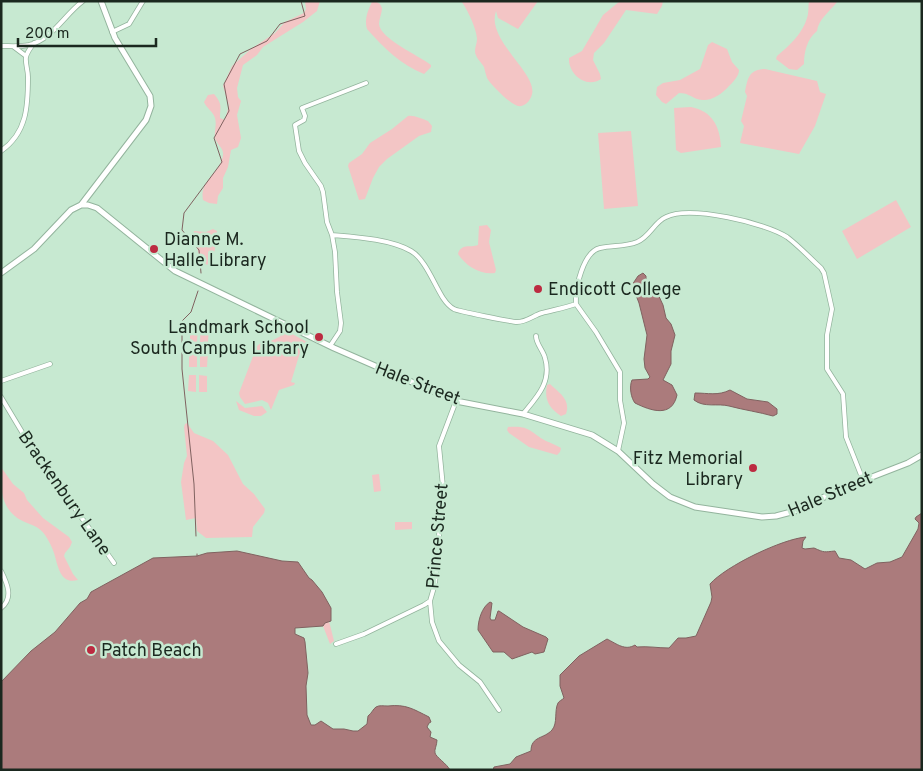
<svg xmlns="http://www.w3.org/2000/svg" width="923" height="771" viewBox="0 0 923 771" font-family="Overpass,sans-serif">
	<rect width="100%" height="100%" fill="#c7e9d1"/>
	<path fill="#f3c5c5" d="M305,1H320L317,11L303,22L263,47L257,55L243,65L237,88L238,97L241,101L237,115L241,138L238,147L231,150L228,167L223,178V188L218,196L217,204L209,203L203,200C199,180 221,174 223,155C224,148 217,145 215,138C214,131 217,125 215,118C213,111 206,108 204,102L208,95L214,94C223,105 220,106 220,118L225,120L229,105L223,86L232,66L251,49L275,33L285,22L304,13L306,9Z
		M375,1L380,4L382,8C382,13 379,19 379,24C380,39 420,56 431,65V67L424,74C400,64 384,48 367,29C364,20 368,10 372,2Z
		M461,1H538L518,29L498,18L496,11C485,42 545,77 530,99C528,103 523,107 518,106C511,105 491,85 487,78C486,75 485,71 484,67C481,62 475,57 475,51C475,47 477,43 477,39C477,30 467,8 461,1Z
		M620,1H663L662,6L657,14L626,10L604,43L594,53L593,60L600,74L601,79C586,89 568,74 569,58L582,51L603,15Z
		M809,1L837,2C830,11 818,20 817,31C807,39 804,52 804,64L797,70L789,69L776,59L777,56C789,46 803,33 807,18C809,13 808,7 809,1Z
		M712,42L727,49L732,62L739,70C739,76 733,82 729,86C721,95 709,103 697,99C690,96 687,93 679,93L666,104L662,102L656,95L657,87L663,83L680,80L700,69L708,45Z
		M765,69L817,81L820,92L826,94L815,126L799,154L740,143L744,126L741,121L747,96L745,92C748,77 749,70 765,69Z
		M691,107C712,111 720,126 721,147L681,153L676,150L674,108Z
		M408,116C414,115 422,119 428,121L432,126L431,132L419,136L387,159L379,167L373,178L365,199L359,200L348,166L349,163L362,154L370,143L392,129Z
		M631,131L638,206L604,209L598,133Z
		M896,200L911,227L857,259L842,231Z
		M487,225L491,230L489,242L496,270L495,273C480,275 466,266 458,254C461,243 470,248 478,245L479,226Z
		M213,229L217,231C216,242 216,257 207,265L200,258L193,234L194,231L206,232Z
		M190,325H198L197,342L190,341Z
		M201,326H209L208,342H200Z
		M279,327L309,343L307,347L302,346L291,382L295,383L294,385L279,390L271,410L268,403L262,400L245,404L240,397L239,393L257,346L262,342L273,340L281,336L278,334Z
		M189,350L197,351V367H189Z
		M200,350L208,351L207,367H200Z
		M189,375H196V392L188,391Z
		M199,375L207,376V392H199Z
		M550,384C559,393 571,399 566,414L561,416C549,408 544,400 547,385Z
		M236,401L245,408L262,406L267,412L261,416H254L239,410Z
		M187,423L194,433L213,441L228,455L243,484L254,494L265,509L264,513L253,527L252,537L206,538L197,531L196,518L186,520L181,482L184,463L187,456L184,427L185,424Z
		M508,427C530,425 530,432 546,441C551,443 556,445 561,448L560,452L557,455L529,447L509,433L507,430Z
		M1,467L13,484L24,493L27,500L43,518L69,537L72,542L70,547L65,553L64,556L73,574L78,580C60,585 58,566 54,553C52,547 49,541 45,535C35,520 18,527 6,505C0,493 1,480 1,467Z
		M379,474L381,491L374,492L372,475Z
		M395,522H412V529L395,530Z
		M329,621L334,641L330,644L323,626L324,623Z"/>
	<path fill="#ab7b7c" stroke="#806260" d="M643,273L646,276V281L656,290L663,305L666,318L671,324L675,335L671,351V364L663,380L672,385L677,395C672,418 651,411 635,403C631,398 629,387 632,380L648,379L650,377L645,368L644,359L647,335L639,303L632,285L638,276Z
		M730,390L747,399L768,402L777,409V414L773,416C759,412 744,410 729,406C718,403 704,408 694,400L695,393C708,393 718,396 730,390Z
		M922,513V770H493L494,767L510,764L516,757L531,751C531,736 544,739 552,730C558,723 554,711 558,703C559,701 562,700 564,698L560,686V675L579,656L607,639C617,644 625,651 635,645L637,647C648,646 658,648 669,648L678,638H686L696,636L711,602L712,597L710,584C726,566 782,539 806,537L803,541L802,548L805,549L814,548C825,553 824,552 835,551L839,558L851,560L865,569L877,563L890,562L902,557L918,529L919,523L915,519L916,517Z
		M237,551L282,561L298,562L309,578L312,580L322,592L331,608V621L325,623L323,626L295,628V634L304,638L305,642L308,673L306,686L307,715L311,725H315L321,721L333,729H344L353,731H358L367,724L368,716C372,713 373,709 376,707C379,705 384,706 388,706C406,704 413,709 429,717L431,722L429,723L427,727L431,732L430,737L437,740C437,745 434,750 435,753C436,757 447,764 450,770H1V682L31,651L55,632L80,603L87,599L91,592L153,558L197,556L207,553Z
		M490,602L492,603L490,618L491,620H495L498,611H499L523,627L546,637L548,639L544,652L535,654L532,652L512,659L504,652H493L478,630C478,620 482,607 490,602Z"/>
	<g fill="none" stroke-linecap="round" stroke-linejoin="round">
		<path stroke="#806260" stroke-width="1" d="M201,273L199,250L182,230L184,213L222,162L214,138L229,111L224,84L240,54L267,41L280,24L305,16L301,1
			M196,536L194,484L182,369V321L191,312L198,291
			M197,556V554"/>
		<defs>
			<path id="street" d="M112,32L129,24L143,1
				M1,46C10,46 20,47 29,45C53,39 64,15 83,1
				M14,47L26,56
				M1,151C27,133 28,106 28,77C28,70 25,63 26,57C27,52 31,47 34,43
				M332,235C355,237 390,239 411,251C425,259 434,284 443,298C445,301 450,307 454,309C457,311 512,322 517,322C527,322 534,315 542,313C553,310 565,308 576,304
				M330,346L340,331L341,323L337,292L335,252L332,235L327,222L323,192L321,186L305,163L299,151L295,125L304,120L305,116L302,108L366,83
				M1,381L50,364
				M1,397L31,447L114,563
				M523,414C537,397 552,382 545,358C543,350 536,344 536,336
				M618,451L624,423L620,400V372L596,332L576,304C575,288 583,252 600,248C612,245 625,247 637,242C650,237 654,222 666,217C690,205 766,223 787,237C799,246 810,258 821,268L824,273L832,309L827,335V369L843,394L846,437L863,480
				M1,571C7,583 14,598 1,608
				M430,601L432,622L439,641L459,665L480,682L499,710
				M336,644L364,634L424,605L430,601L435,584L443,487L439,446L456,401"/>
			<path id="secondary" d="M81,205L146,120L151,106L150,96L115,38L101,1
				M1,273L34,249L71,210L81,205H88L97,208L175,271L334,348L444,396L456,401L523,414L592,435L618,451L653,484L670,497L695,507L762,517L776,516L795,511L841,489L908,463L922,455"/>
		</defs>
		<use href="#street" stroke="#93b49d" stroke-width="5.5"/>
		<use href="#secondary" stroke="#93b49d" stroke-width="7"/>
		<use href="#street" stroke="#fff" stroke-width="4"/>
		<use href="#secondary" stroke="#fff" stroke-width="5"/>
	</g>
	<g fill="#bc2b41" stroke="#c7e9d1" stroke-width="2">
		<circle cx="154" cy="249" r="5"/>
		<circle cx="538" cy="289" r="5"/>
		<circle cx="319" cy="337" r="5"/>
		<circle cx="753" cy="468" r="5"/>
		<circle cx="91" cy="650" r="5"/>
	</g>
	<g text-anchor="middle" stroke-width="5" stroke-linejoin="round" paint-order="stroke">
		<g font-size="18" fill="#1b281f" stroke="#c7e9d1" text-anchor="start">
			<text x="164" y="245">Dianne M.<tspan x="164" dy="21">Halle Library</tspan></text>
			<text x="548" y="295">Endicott College</text>
			<text x="309" y="333" text-anchor="end">Landmark School<tspan x="309" dy="21">South Campus Library</tspan></text>
			<text x="743" y="464" text-anchor="end">Fitz Memorial<tspan x="743" dy="21">Library</tspan></text>
			<text x="101" y="656">Patch Beach</text>
		</g>
		<g font-size="18" fill="#1b281f" stroke="#c7e9d1">
			<text transform="translate(418 383) rotate(21)" y="6">Hale Street</text>
			<text transform="translate(65 493) rotate(55)" y="6">Brackenbury Lane</text>
			<text transform="translate(830 494) rotate(-23)" y="6">Hale Street</text>
			<text transform="translate(437 536) rotate(-85)" y="6">Prince Street</text>
		</g>
	</g>
	<rect width="923" height="771" fill="none" stroke="#1b281f" stroke-width="5"/>
	<path d="M18 38v8h138v-8" fill="none" stroke="#1b281f" stroke-width="2.5"/>
	<text x="25" y="38" font-size="15" fill="#1b281f" stroke="#c7e9d1" stroke-width="4" paint-order="stroke">200 m</text>
</svg>
